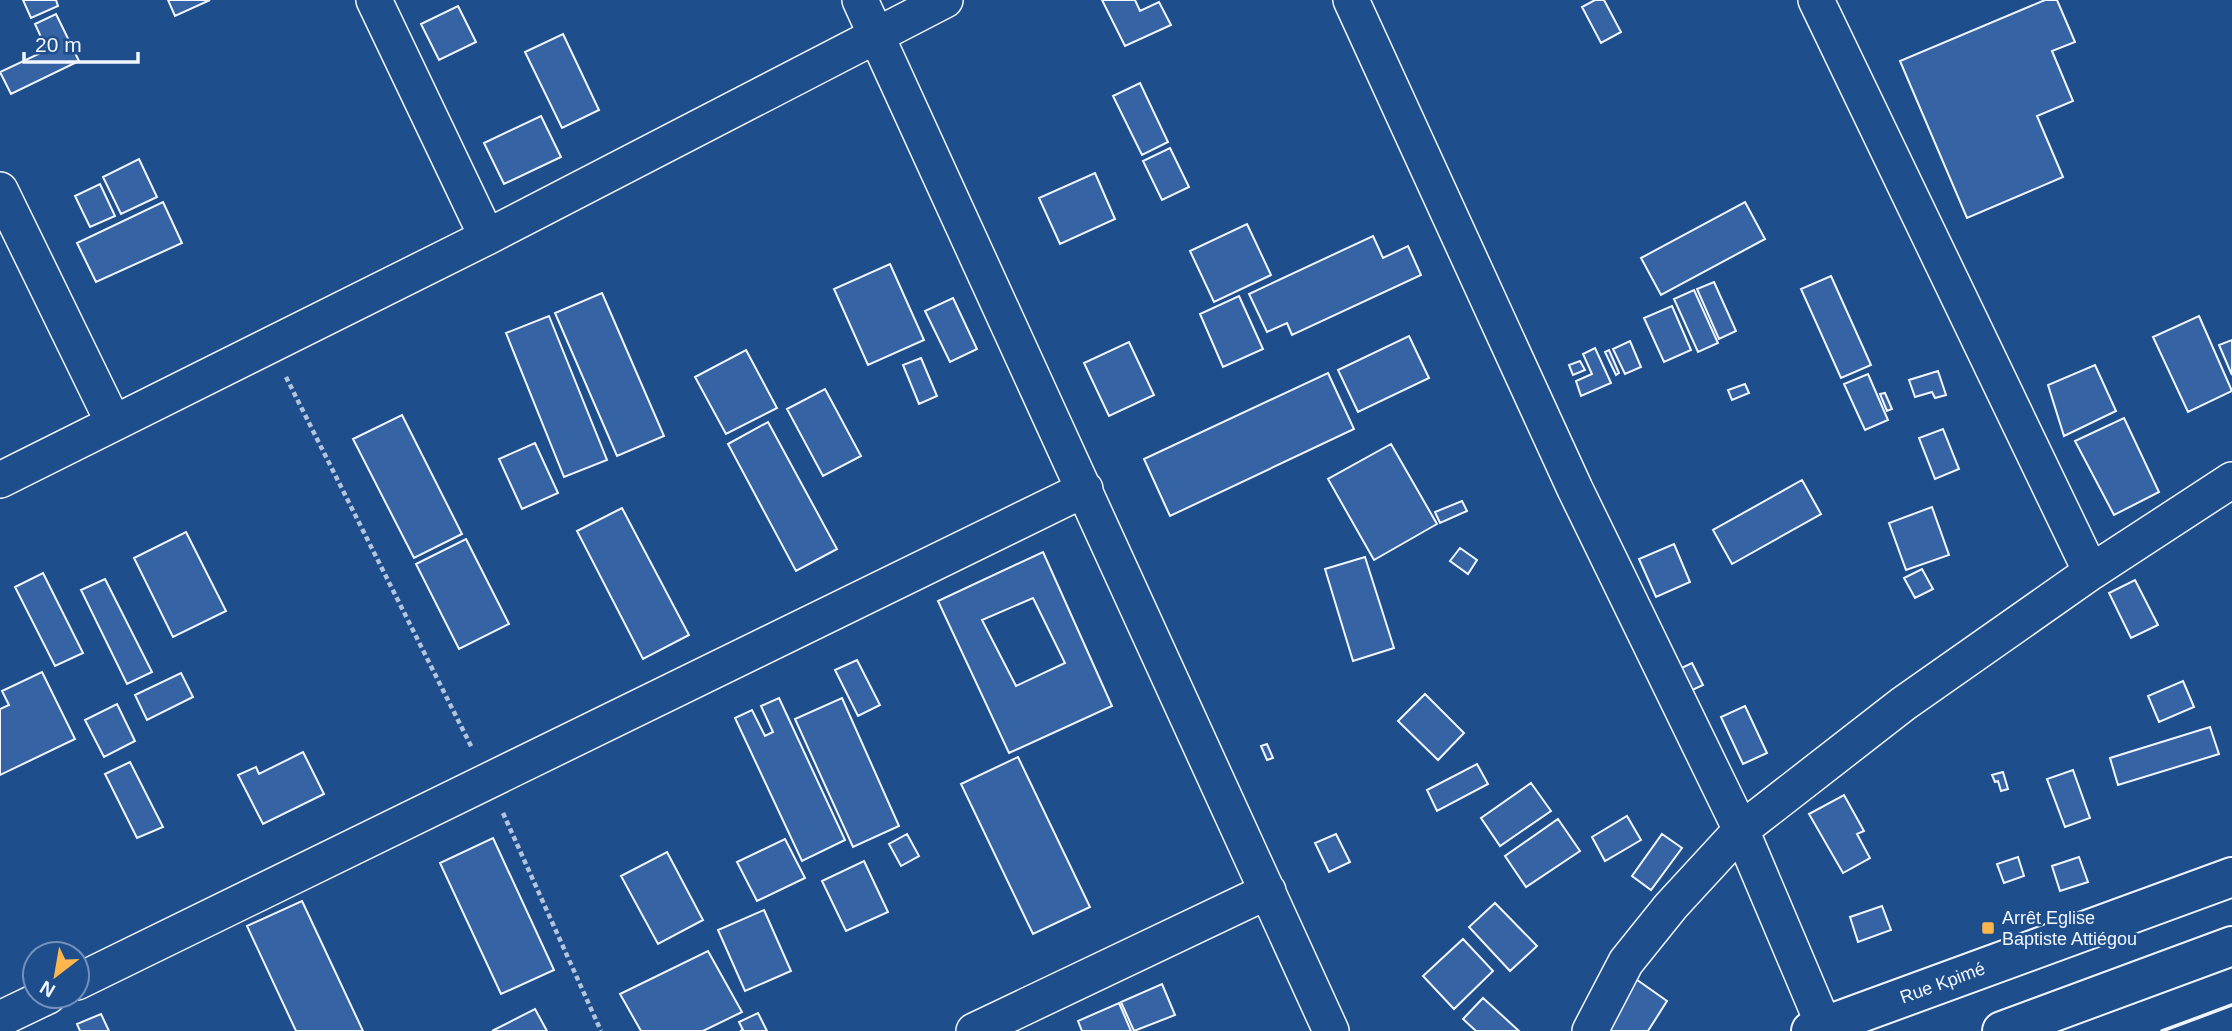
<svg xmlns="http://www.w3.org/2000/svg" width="2232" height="1031" viewBox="0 0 2232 1031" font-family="Helvetica,sans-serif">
	<rect width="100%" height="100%" fill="#1f4e8c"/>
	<path fill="#3563a3" stroke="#f2f6ff" stroke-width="2" fill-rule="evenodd" d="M23,0H56L58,6L31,18Z
		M168,0H210L175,16Z
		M1102,0H1135L1140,11L1159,2L1171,25L1125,46Z
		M1595,0H1604L1621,32L1601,43L1582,7Z
		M2045,0H2057L2075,42L2052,51L2073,101L2037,116L2063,177L1967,218L1900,61Z
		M458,6L476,42L439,60L421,24Z
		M56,14L79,61L11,94L0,72L47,50L35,24Z
		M563,34L599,110L562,128L525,52Z
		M1140,83L1168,142L1142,155L1113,96Z
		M541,116L561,157L504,184L484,143Z
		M1170,148L1189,187L1162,200L1143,161Z
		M139,159L157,197L121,214L103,177Z
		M1095,173L1115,219L1060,244L1039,198Z
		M100,184L115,216L90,227L75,196Z
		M163,202L182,243L96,282L77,243Z
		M1745,202L1765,239L1661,295L1641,258Z
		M1247,224L1271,275L1214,302L1190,251Z
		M1373,236L1383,258L1408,246L1421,275L1292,335L1287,323L1267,332L1249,294Z
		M890,264L924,340L868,365L834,289Z
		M1831,276L1871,365L1841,378L1801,289Z
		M1714,282L1736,331L1719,339L1697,289Z
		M1694,290L1718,343L1698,352L1674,299Z
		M602,293L664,436L617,456L555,313Z
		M1239,296L1263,349L1223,367L1200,314Z
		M953,298L977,349L950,362L925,311Z
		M1672,306L1691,350L1664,362L1644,318Z
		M549,316L607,460L564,477L506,333Z
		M2199,316L2232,391L2188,412L2153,337Z
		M1409,336L1429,378L1358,412L1338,370Z
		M2232,340V375L2219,345Z
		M1630,341L1641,367L1625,374L1613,349Z
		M1129,342L1154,395L1109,416L1084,363Z
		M1595,348L1611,383L1581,396L1576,381L1592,374L1583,354Z
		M746,350L777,408L726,434L695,377Z
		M1609,350L1619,373L1616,375L1605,352Z
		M921,358L937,396L919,404L903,365Z
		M1580,361L1585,370L1573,375L1569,365Z
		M2095,365L2116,411L2064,436L2048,385Z
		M1938,371L1946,395L1935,398L1932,392L1915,397L1909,380Z
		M1328,373L1354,429L1170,516L1144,459Z
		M1868,374L1888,420L1865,430L1844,384Z
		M1745,384L1749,393L1732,400L1728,390Z
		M825,389L861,456L823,476L787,409Z
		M1885,393L1892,409L1887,411L1880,394Z
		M402,415L462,534L414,558L353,439Z
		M2124,418L2159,492L2114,515L2075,441Z
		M768,422L837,549L796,571L728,444Z
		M1943,429L1959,469L1935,479L1919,438Z
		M535,443L558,493L522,509L499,459Z
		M1391,444L1437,524L1374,560L1328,479Z
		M1802,480L1821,514L1732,564L1713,530Z
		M1462,501L1467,511L1440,523L1435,512Z
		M1932,507L1949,555L1906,570L1889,523Z
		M622,508L689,635L643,659L577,531Z
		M186,532L226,611L173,637L134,558Z
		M466,539L509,624L459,649L416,564Z
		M1674,544L1690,582L1656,597L1639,559Z
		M1460,548L1477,560L1468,574L1450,561Z
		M1043,552L1112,706L1009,753L938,601ZM1033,598L1065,663L1016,686L982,620Z
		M1365,557L1394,648L1353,661L1325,569Z
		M1922,569L1933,589L1915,598L1904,578Z
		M43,573L83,653L55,666L15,587Z
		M105,579L152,672L127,684L81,590Z
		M2135,580L2158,625L2131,638L2109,593Z
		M857,660L880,705L858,716L835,670Z
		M1692,663L1703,685L1686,693L1675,671Z
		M42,672L75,739L0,775V709L9,705L2,691Z
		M181,673L193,697L147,720L135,695Z
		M2183,681L2194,707L2159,722L2148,696Z
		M1425,694L1464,733L1438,760L1398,721Z
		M779,698L845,840L802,861L735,718L752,710L765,736L773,732L761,706Z
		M842,698L899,826L853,847L795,719Z
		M117,704L135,741L104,757L85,720Z
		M1745,706L1767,753L1743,764L1721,717Z
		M2210,727L2219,754L2118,785L2110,758Z
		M1267,744L1273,758L1267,760L1261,746Z
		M303,752L324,794L263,824L238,775L256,767L259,774Z
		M1018,757L1090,907L1033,934L961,784Z
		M130,762L163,827L137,838L105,774Z
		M1477,764L1488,784L1437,811L1427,790Z
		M2073,770L2090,818L2065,827L2047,779Z
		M2003,772L2008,789L2001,791L1998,781L1995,782L1992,775Z
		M1531,783L1551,811L1500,846L1481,818Z
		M1844,795L1864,831L1857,834L1870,858L1843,873L1809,814Z
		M1627,816L1641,840L1605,861L1592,837Z
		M1558,819L1580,851L1526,887L1505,856Z
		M907,834L919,856L901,866L889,844Z
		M1336,834L1350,862L1329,872L1315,843Z
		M1662,834L1682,848L1651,890L1632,876Z
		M493,838L554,970L501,994L440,863Z
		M785,839L805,878L757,901L737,862Z
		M667,852L703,920L658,944L621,876Z
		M2018,857L2024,876L2004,883L1997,864Z
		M2079,857L2088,882L2060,891L2052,866Z
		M864,861L888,912L846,931L822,881Z
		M302,901L363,1031H296L247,926Z
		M1495,903L1537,946L1510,971L1469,927Z
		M1882,906L1891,930L1858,942L1850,917Z
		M764,910L791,971L745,991L718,930Z
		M1463,939L1493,971L1454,1009L1423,976Z
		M708,951L742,1012L703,1031H641L620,994Z
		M1633,977L1667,1001L1648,1031H1596Z
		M1162,984L1175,1015L1134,1031L1121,1002Z
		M1483,998L1519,1031H1476L1463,1019Z
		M1119,1003L1131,1031H1082L1078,1021Z
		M535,1009L547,1031H492Z
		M758,1013L767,1031H740L743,1030L739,1022Z
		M101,1014L109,1031H80L77,1024Z"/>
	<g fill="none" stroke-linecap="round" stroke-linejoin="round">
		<defs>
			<path id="street" d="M374,0L487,237
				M860,0L1331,1031
				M1351,0L1575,489L1741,830L1824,1026
				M1816,0L2091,572
				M0,190L113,422
				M0,480L487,237L945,0
				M77,982L1085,489
				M0,1019L48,996
				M974,1031L1268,891
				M1590,1031L1626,962L1671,906L1741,830L1903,704L2091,572L2232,480"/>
			<g id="secondary">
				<path id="s1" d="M1811,1031L2232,877"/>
				<path d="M2002,1031L2232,946"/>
			</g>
		</defs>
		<use href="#street" stroke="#f2f6ff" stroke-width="38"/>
		<use href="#secondary" stroke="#f2f6ff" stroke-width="42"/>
		<path stroke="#b3c4dc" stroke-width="4.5" stroke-dasharray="5 3.5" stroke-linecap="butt" d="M286,377L472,748
			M503,813L601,1031"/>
		<use href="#street" stroke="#1f4e8c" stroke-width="35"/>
		<use href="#secondary" stroke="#1f4e8c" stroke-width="38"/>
		<path stroke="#f2f6ff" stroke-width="3.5" d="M2162,1031L2232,1005"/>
	</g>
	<rect fill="#ffb74d" stroke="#1f4e8c" stroke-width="2.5" x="1981" y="921" width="14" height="14" rx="3.5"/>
	<g text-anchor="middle" stroke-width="5" stroke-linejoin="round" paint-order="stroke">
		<g font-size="18" fill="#f2f6ff" stroke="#1f4e8c" text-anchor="start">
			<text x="2002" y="924">Arrêt Eglise<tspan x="2002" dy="21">Baptiste Attiégou</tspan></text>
		</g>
		<g font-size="18" fill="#f2f6ff" stroke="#1f4e8c">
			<text dy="6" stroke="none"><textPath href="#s1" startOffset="140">Rue Kpimé</textPath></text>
		</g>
	</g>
	<g transform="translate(56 975) rotate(211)"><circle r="33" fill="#1f4e8c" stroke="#7391ba" stroke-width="2"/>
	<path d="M0-5L12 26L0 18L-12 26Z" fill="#ffb74d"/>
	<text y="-10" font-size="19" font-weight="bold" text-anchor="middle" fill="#f2f6ff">N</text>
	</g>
	<path d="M24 52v10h114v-10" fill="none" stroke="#f2f6ff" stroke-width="3.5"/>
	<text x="35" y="52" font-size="21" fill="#f2f6ff" stroke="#1f4e8c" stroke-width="5" paint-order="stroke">20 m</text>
</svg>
